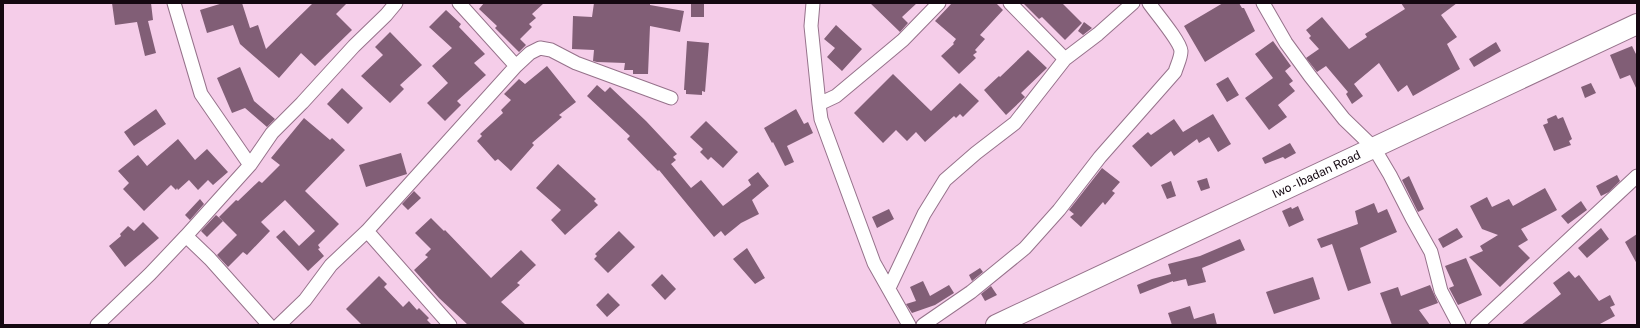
<svg xmlns="http://www.w3.org/2000/svg" width="1640" height="328" viewBox="0 0 1640 328" font-family="'Public Sans',sans-serif">
	<rect width="100%" height="100%" fill="#f5cde9"/>
	<path fill="#815e76" d="M112,3H151L153,20L148,21L156,53L145,56L137,22L115,25Z
		M223,3H242L250,28L258,25L266,49L313,3H347L336,14L352,30L315,66L301,53L279,78L240,44L233,25L207,33L200,10Z
		M484,3H544L532,14L536,18L529,24L532,27L520,39L526,45L519,52L495,28L497,26L479,9Z
		M594,3H650V5L684,11L680,32L650,26L648,74H633V70H624L625,63L597,62L593,61L594,50L572,49L573,16L592,17Z
		M691,3H704V17H691Z
		M870,3H917L902,17L908,23L900,32Z
		M952,3H996L1003,10L980,35L985,39L975,50L977,52L973,55L976,58L959,74L941,56L954,44L953,43L956,39L935,21Z
		M1023,3H1062L1082,23L1065,40L1042,17L1039,19Z
		M1223,3H1239L1242,8H1244L1255,31L1205,62L1184,26Z
		M1401,3H1457L1441,15L1457,37L1447,44L1460,69L1413,96L1407,85L1398,92L1379,63L1354,84L1363,96L1352,104L1346,94L1348,92L1326,66L1317,72L1306,58L1319,49L1309,38L1311,36L1306,30L1322,17L1349,49L1367,37L1365,34L1405,9Z
		M446,10L461,24L459,27L485,54L474,63L486,75L457,101L461,105L445,121L427,103L448,83L432,66L452,48L429,27Z
		M1084,22L1092,28L1083,35L1078,31Z
		M836,25L862,49L842,71L827,57L835,48L824,39Z
		M390,32L422,65L400,85L404,89L390,103L361,76L383,55L375,47Z
		M687,41L709,43L705,92L702,91V95L686,94V90H684Z
		M1273,41L1291,66L1285,71L1293,81L1289,84L1295,91L1278,105L1287,117L1269,130L1245,98L1273,78L1255,54Z
		M1496,42L1501,51L1474,67L1469,59Z
		M1632,46L1637,56V90L1630,75L1620,79L1610,55Z
		M1028,50L1047,68L1021,93L1025,97L1006,115L984,90L999,76L1000,77Z
		M547,66L576,102L559,115L562,117L532,143L534,145L511,171L498,159L495,161L477,141L482,136L480,134L503,113L501,110L511,100L504,94L519,79L525,84Z
		M240,67L254,101L275,119L267,127L245,108L232,113L217,78Z
		M893,74L931,111L960,83L979,101L963,117L960,114L956,118L954,116L925,142L916,132L907,141L896,130L883,143L854,113Z
		M1228,77L1239,95L1227,102L1216,84Z
		M1591,83L1596,93L1585,98L1581,87Z
		M597,85L605,92L610,87L646,121L677,154L673,157L676,160L671,164L691,188L701,180L723,206L751,185L748,180L758,172L769,186L752,200L759,214L741,223L725,236L721,231L714,237L659,170L658,171L627,139L630,136L587,96Z
		M342,88L363,108L348,124L327,104Z
		M156,109L166,124L134,146L124,132Z
		M796,109L804,124L808,122L813,133L787,146L794,162L785,166L773,142L772,143L764,128Z
		M1213,114L1231,144L1218,152L1209,137L1199,143L1197,139L1174,156L1171,151L1151,167L1132,146L1148,132L1151,135L1174,119L1183,132Z
		M1556,115L1558,119L1563,117L1572,139L1569,141L1571,145L1554,151L1543,125L1548,123L1547,119Z
		M304,118L330,140L332,138L345,150L305,191L339,224L318,245L320,248L318,249L324,256L308,271L276,237L284,230L299,246L315,231L285,200L261,222L270,231L247,255L243,252L228,267L217,255L237,235L219,217L236,200L238,201L259,181L262,183L280,165L271,158Z
		M706,121L738,152L723,168L711,157L708,160L700,152L703,149L690,137Z
		M178,139L195,160L207,149L228,172L213,185L208,180L198,190L189,180L178,190L177,188L176,190L171,185L144,211L123,189L129,183L118,171L138,155L147,166Z
		M1290,143L1296,153L1285,159L1283,157L1265,164L1262,158Z
		M401,153L407,174L366,187L359,165Z
		M558,164L596,199L594,201L598,205L565,235L551,220L561,210L536,188Z
		M1102,168L1120,182L1112,191L1115,193L1105,205L1103,202L1081,227L1070,217L1074,214L1069,210Z
		M1617,175L1620,181L1609,192L1601,196L1596,186Z
		M1409,176L1424,209L1418,212L1402,180Z
		M1207,178L1210,188L1201,191L1197,181Z
		M1171,181L1176,196L1167,199L1161,185Z
		M1545,188L1557,210L1521,229L1528,240L1518,246L1530,258L1500,287L1469,257L1483,251L1480,246L1498,235L1482,229L1470,206L1487,197L1492,207L1509,199L1513,206Z
		M414,191L421,198L408,210L402,204Z
		M200,199L204,204L190,220L185,215Z
		M1581,201L1587,210L1568,224L1561,216Z
		M1374,203L1378,213L1387,209L1397,232L1360,248L1371,283L1348,291L1332,244L1321,248L1317,239L1358,224L1355,211Z
		M1298,206L1304,220L1289,227L1282,211L1291,207L1292,209Z
		M889,209L894,219L877,228L872,217Z
		M216,215L223,221L207,237L201,231Z
		M431,218L444,231L445,230L491,278L521,250L536,265L517,283L520,285L501,302L526,325H468L439,298L414,270L428,257L425,255L431,249L415,233Z
		M143,222L159,238L125,267L109,246L121,236L120,234L128,226L134,231Z
		M1457,228L1463,237L1443,248L1438,239Z
		M1601,228L1609,239L1587,258L1578,248Z
		M619,231L635,247L608,273L594,259L597,256L595,254Z
		M1637,234V264L1625,242Z
		M1240,239L1245,250L1202,268L1206,282L1188,286L1186,279L1173,282V281L1140,294L1137,285L1152,279L1171,274L1168,264L1200,256Z
		M747,248L765,278L755,284L733,259Z
		M1466,258L1482,295L1458,305L1449,288L1454,286L1445,266Z
		M980,268L983,272L972,281L969,275Z
		M1569,271L1575,278L1579,275L1599,301L1610,295L1615,305L1610,307L1615,316L1598,325H1521L1561,294L1553,283Z
		M662,274L676,289L665,300L651,285Z
		M379,276L387,284L384,287L403,307L409,301L417,310L419,308L429,318L427,320L432,325H362L346,309Z
		M1313,277L1320,299L1274,314L1266,292Z
		M923,281L930,296L949,285L954,293L935,305L912,313L906,304L916,301L910,287Z
		M1430,285L1438,303L1419,310L1430,325H1392L1380,293L1398,287L1401,296Z
		M991,286L997,295L985,301L981,294Z
		M608,293L620,305L607,317L596,305Z
		M1190,306L1194,319L1214,313L1217,325H1172L1168,313Z"/>
	<g fill="none" stroke-linecap="round" stroke-linejoin="round">
		<defs>
			<path id="minor" d="M174,3L201,94L250,165
				M459,3L516,66
				M813,3L811,26L819,104
				M1010,3L1065,59
				M1263,3L1286,43L1310,76L1344,119L1374,148L1390,175L1412,218L1431,252L1441,291L1459,325
				M367,231L450,325
				M186,236L210,259L269,325
				M889,288L924,214L945,180L976,153L1015,123L1065,59L1098,34L1133,3
				M97,325L150,274L186,236L250,165L272,133L302,103L354,46L386,15L396,3
				M279,325L305,300L331,265L367,231L516,66L530,53L540,48L551,50L576,63L671,98
				M909,325L874,263L821,119L819,104L836,96L903,40L939,3
				M923,325L971,292L1025,248L1059,210L1100,157L1175,72C1177,65 1181,58 1181,51C1180,41 1155,12 1149,3
				M1477,325L1637,176"/>
			<g id="primary">
				<path id="s1" d="M996,325L1637,24"/>
			</g>
		</defs>
		<use href="#minor" stroke="#96728b" stroke-width="15"/>
		<use href="#primary" stroke="#96728b" stroke-width="22"/>
		<use href="#minor" stroke="#fff" stroke-width="13"/>
		<use href="#primary" stroke="#fff" stroke-width="20"/>
	</g>
	<g text-anchor="middle" stroke-width="4" stroke-linejoin="round" paint-order="stroke">
		<g font-size="12" fill="#140811" stroke="#fffafd">
			<text dy="4" stroke="none"><textPath href="#s1" startOffset="354">Iwo - Ibadan Road</textPath></text>
		</g>
	</g>
	<rect width="1640" height="328" fill="none" stroke="#140811" stroke-width="8"/>
</svg>
